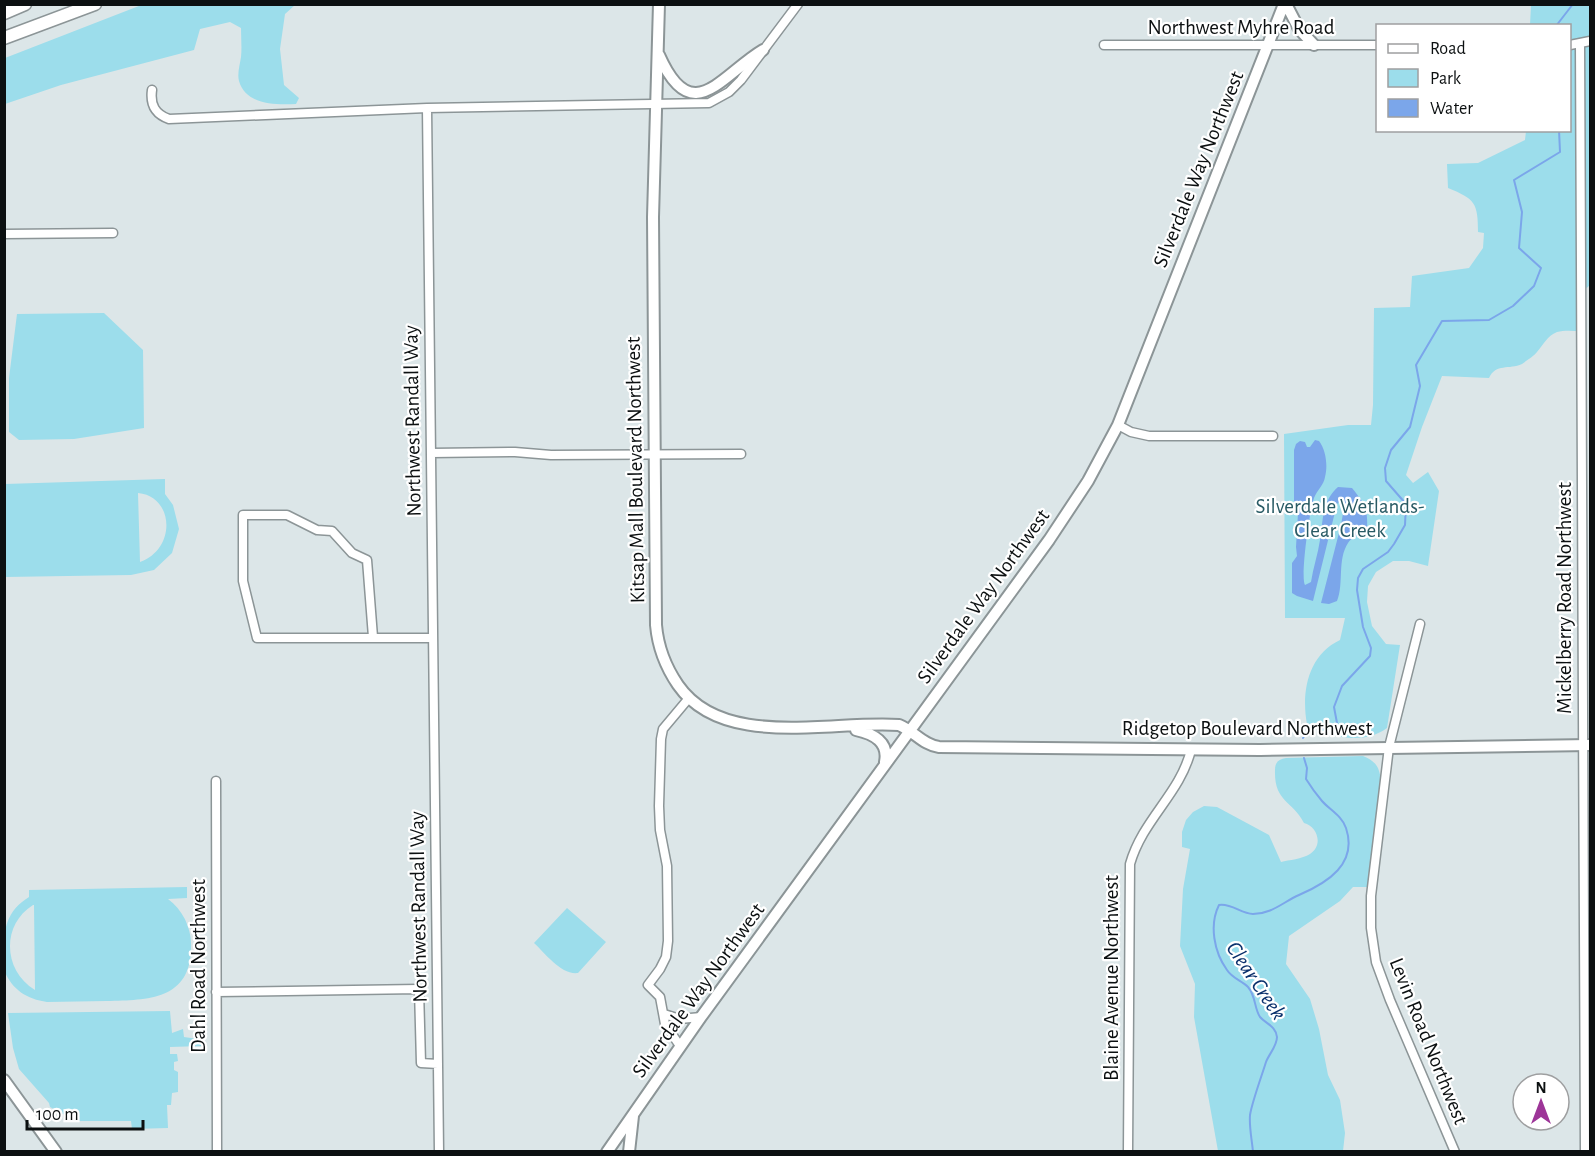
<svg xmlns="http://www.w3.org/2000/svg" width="1595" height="1156" viewBox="0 0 1595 1156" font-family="'Alegreya Sans',sans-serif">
	<rect width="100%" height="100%" fill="#dce6e8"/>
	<path fill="#9cddeb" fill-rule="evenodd" d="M144,4L295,5L285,14L280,49L284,85L299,98L296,104C275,105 246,105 239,81C237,74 240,64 241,57C242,48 241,38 241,28L230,22L200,29L194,50L61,85L5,104V58Z
		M1531,5H1590V285L1581,293V331C1573,331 1564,330 1557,332C1547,336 1543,345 1537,352C1534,356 1526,361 1522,364C1509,370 1496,363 1489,378L1442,376L1422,427L1406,475L1413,483L1428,472L1439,491L1428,566L1409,561H1393L1376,572L1368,586L1367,602L1372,626L1386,644L1400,645L1387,728C1364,745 1331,738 1307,724C1301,692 1308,655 1340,640L1345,618H1285L1284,434L1348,425H1371L1373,405L1374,308L1410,307L1412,276L1469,268L1483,248L1484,233L1478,232C1478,203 1475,199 1448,188L1447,164L1478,163L1525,140L1526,131L1570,130V26L1530,25Z
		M104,313L143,350L144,428L74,439L19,440L9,432V378L17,314Z
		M165,479V494L173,505L179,529L172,553L154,570L131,575L5,577V484ZM138,493C174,496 177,549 140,562Z
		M1363,756C1370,759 1377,763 1379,771C1389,801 1376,856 1372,887H1353L1340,901L1289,936L1286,964L1310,999L1319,1029L1328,1075L1340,1100L1345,1133L1343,1151H1218L1194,1017L1195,984L1180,946L1183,889L1190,849L1182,847V832L1186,820L1193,812L1204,806L1217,807L1269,835L1281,862C1289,860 1302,859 1310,854C1324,845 1317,826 1304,823C1292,800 1274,802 1275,770C1275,762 1279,759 1286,758Z
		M187,887V898L168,899C183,910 192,929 191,947C191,1000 148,1000 107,1001C87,1001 67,1002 47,1002C27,999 12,990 4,970C4,939 0,915 29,897V890ZM33,905H34L35,990C3,971 1,925 33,905Z
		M567,908L606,942L578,973C561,975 546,954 534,943Z
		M170,1011L172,1033L183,1029L184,1037L198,1039L202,1046L170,1047V1054H177L178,1061L174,1062V1070L178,1072V1092L172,1093L171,1105H167L168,1128L132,1129L131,1121H76L50,1107L49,1103L19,1069L13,1048L8,1013Z"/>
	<path fill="#7ba6ea" d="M1315,440L1319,441C1326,450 1328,466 1325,477C1324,485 1317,490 1314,498C1310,508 1300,577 1305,585L1311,582C1313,568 1318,554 1320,540C1323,520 1322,501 1338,487L1352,488C1365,504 1368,509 1367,529C1362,534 1351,537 1348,543C1337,560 1344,583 1337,601L1329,604L1321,603L1341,525L1345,502L1340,501L1337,504L1313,601L1297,596L1292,593V563L1297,556L1296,547L1298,513L1294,502V450L1296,444L1300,441L1305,442L1307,447H1310Z"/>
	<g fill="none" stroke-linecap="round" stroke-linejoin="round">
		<path stroke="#7ba6ea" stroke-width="2" d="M1556,26L1573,4
			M1303,738L1312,726L1331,730L1337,723L1334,707L1342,686L1370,656L1371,648L1363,627L1357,590L1358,578L1363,569L1388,552L1394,544L1405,525L1406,504L1386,481L1385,468L1391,450L1410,427L1420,386L1416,365L1442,321L1489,320L1513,306L1534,286L1541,268L1519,248L1522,212L1514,180L1560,152L1559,130
			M1253,1152C1252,1140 1249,1127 1250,1115C1252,1102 1262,1075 1266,1062C1269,1054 1277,1046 1277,1037C1276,1026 1266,1024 1260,1017C1254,1008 1256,996 1248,987C1242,981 1232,978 1227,970C1214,952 1209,925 1219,905C1232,903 1241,914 1253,914C1272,914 1283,902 1299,895C1327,883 1358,864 1346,828C1342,816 1330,810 1322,801C1316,794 1311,787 1306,779L1307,768L1304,758"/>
		<defs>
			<path id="minor" d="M1580,44L1585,1152
				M1104,45H1378
				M1570,45L1590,41
				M152,90C150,105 155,114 169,119L427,108L709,103L729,92L741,80L798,4
				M427,108L439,1152
				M4,234L113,233
				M1118,425L1131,432L1149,436H1273
				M431,453L515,452L551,455L741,454
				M1420,624L1389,747L1371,896V928L1376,962L1390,1000L1455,1152
				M373,637L367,560L352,553L332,531L317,530L287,515H243V581L257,638H433
				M216,781L217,1152
				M216,992L419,989L421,1063L438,1064
				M664,1014L680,1019L701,1017
				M680,1046L665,1024L660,997L648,985L660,969L666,957L668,941L667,866L660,830L659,806L661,739L663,729L689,698
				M1128,1152L1130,864C1143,819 1180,794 1191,750"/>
			<path id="major" d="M659,4L653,217L656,625C658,648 665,666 678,685C723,750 831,720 899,725C914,731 923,745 939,747L1260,750L1590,745
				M1286,4L1299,29L1314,45
				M659,55C692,130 721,75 763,50
				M856,730C874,734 889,742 885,762
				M4,1080L56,1152
				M607,1152L701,1017L1049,540L1088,481L1118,425L1284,4
				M629,1152L633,1116"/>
			<path id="highway" d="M4,13L25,4
				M4,38L95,4"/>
		</defs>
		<use href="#minor" stroke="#8c9597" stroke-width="11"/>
		<use href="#major" stroke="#8c9597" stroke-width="14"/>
		<use href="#highway" stroke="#8c9597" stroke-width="15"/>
		<use href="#minor" stroke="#fff" stroke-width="8"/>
		<use href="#major" stroke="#fff" stroke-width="10"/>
		<use href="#highway" stroke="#fff" stroke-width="12"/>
	</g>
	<g text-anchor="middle" stroke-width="4.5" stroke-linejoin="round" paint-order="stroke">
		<g font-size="21" fill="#0c1011" stroke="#fff">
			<text x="1241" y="34">Northwest Myhre Road</text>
			<text transform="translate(1198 169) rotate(-68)" y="7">Silverdale Way Northwest</text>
			<text transform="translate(412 421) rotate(-91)" y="7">Northwest Randall Way</text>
			<text transform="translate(635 470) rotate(-91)" y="7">Kitsap Mall Boulevard Northwest</text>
			<text transform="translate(983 596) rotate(-54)" y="7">Silverdale Way Northwest</text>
			<text transform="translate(1564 598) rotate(-90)" y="7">Mickelberry Road Northwest</text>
			<text x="1247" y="735">Ridgetop Boulevard Northwest</text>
			<text transform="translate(418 907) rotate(-91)" y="7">Northwest Randall Way</text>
			<text transform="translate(198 966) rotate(-90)" y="7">Dahl Road Northwest</text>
			<text transform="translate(1111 978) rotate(-90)" y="7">Blaine Avenue Northwest</text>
			<text transform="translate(698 990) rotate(-54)" y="7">Silverdale Way Northwest</text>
			<text transform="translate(1429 1041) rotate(68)" y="7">Levin Road Northwest</text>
		</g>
		<g font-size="21" fill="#285a64" stroke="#fff">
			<text x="1340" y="513">Silverdale Wetlands-<tspan x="1340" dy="24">Clear Creek</tspan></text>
		</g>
		<g font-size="22" font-style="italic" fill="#0a306c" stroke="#fff">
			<text transform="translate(1257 980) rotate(56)" y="8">Clear Creek</text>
		</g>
	</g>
	<rect width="1595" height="1156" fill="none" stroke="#0c1011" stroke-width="12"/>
	<rect x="1376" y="24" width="195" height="108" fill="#ffffff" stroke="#9e9fa0" stroke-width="1.5"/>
	<rect x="1388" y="44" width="30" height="9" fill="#ffffff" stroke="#9e9fa0" stroke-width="1.5"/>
	<text x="1430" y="54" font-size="18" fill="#0c1011">Road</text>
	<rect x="1388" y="69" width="30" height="18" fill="#9cddeb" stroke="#9e9fa0" stroke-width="1.5"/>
	<text x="1430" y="84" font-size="18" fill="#0c1011">Park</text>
	<rect x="1388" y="99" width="30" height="18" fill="#7ba6ea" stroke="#9e9fa0" stroke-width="1.5"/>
	<text x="1430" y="114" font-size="18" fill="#0c1011">Water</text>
	<g transform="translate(1541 1102)"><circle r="28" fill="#ffffff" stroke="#9e9fa0" stroke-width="1.5"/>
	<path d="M0-4.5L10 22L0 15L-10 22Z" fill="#9d3598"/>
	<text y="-9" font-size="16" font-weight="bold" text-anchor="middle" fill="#0c1011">N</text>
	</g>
	<path d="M27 1120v9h116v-9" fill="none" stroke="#0c1011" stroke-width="3"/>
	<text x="36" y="1120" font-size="18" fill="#0c1011" stroke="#ffffff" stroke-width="4.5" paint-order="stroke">100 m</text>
</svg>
